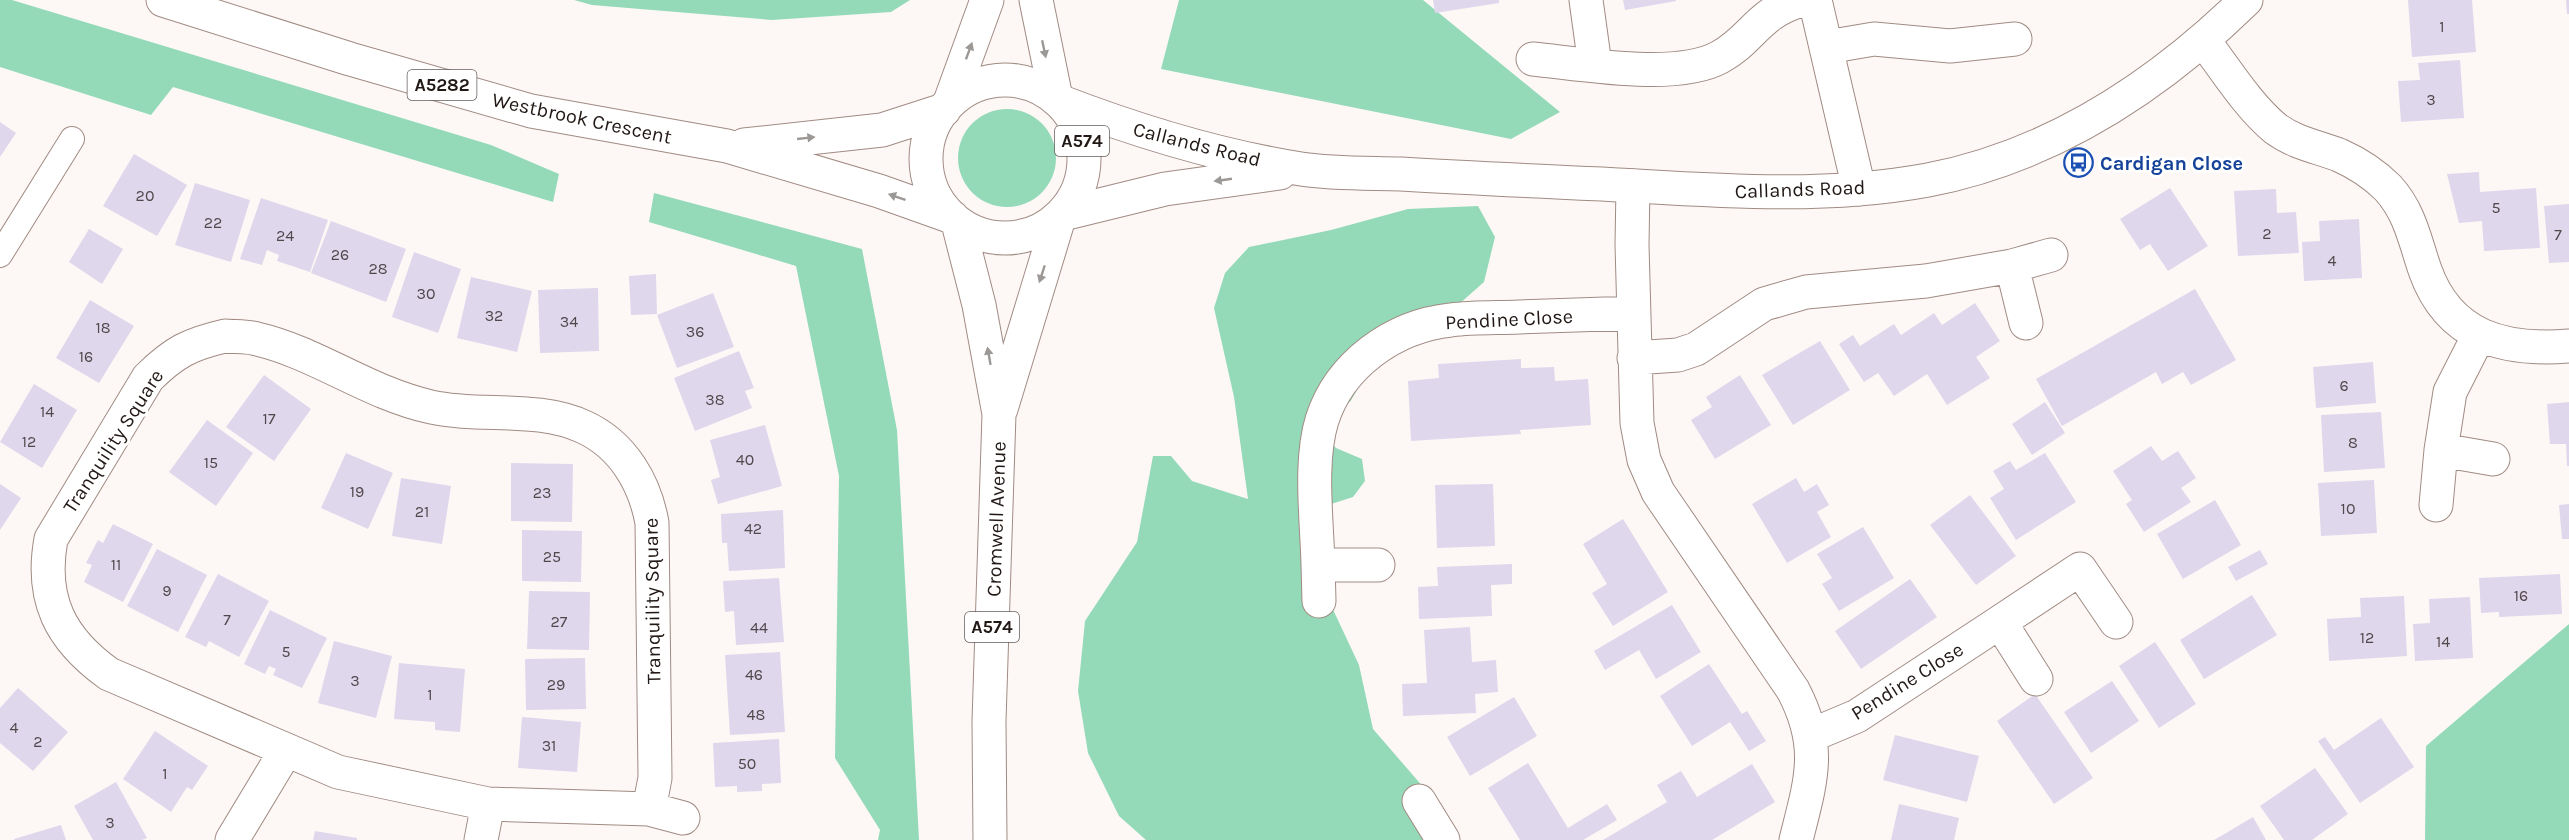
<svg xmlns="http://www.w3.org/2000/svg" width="2569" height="840" viewBox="0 0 2569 840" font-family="Karla,sans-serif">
	<rect width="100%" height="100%" fill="#fdf8f6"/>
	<path fill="#94dab8" d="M0,0H12L491,145L559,174L553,202L173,87L151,115L0,67Z
		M574,0H910L891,12L772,20L592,5Z
		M1179,0H1423L1560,112L1511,139L1161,69Z
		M958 158a49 49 0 1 1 98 0a49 49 0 1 1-98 0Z
		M654,193L862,249L897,430L919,840H878L880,830L835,758L839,476L796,266L649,222Z
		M1478,206L1495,237L1484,282L1449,313L1373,363L1350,402L1315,403L1313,420L1336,448L1362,459L1365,481L1353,497L1328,505L1329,601L1359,665L1373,729L1444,811L1428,840H1146L1119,816L1088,753L1078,691L1085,621L1137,542L1153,456H1171L1192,481L1248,499L1234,397L1214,308L1225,273L1249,247L1331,230L1408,209Z
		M2569,624V840H2425L2426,746Z"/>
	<path fill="#dfd7ec" d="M1433,0H1499V3L1435,13Z
		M1623,0H1676V1L1625,10Z
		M2408,0H2472L2476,52L2412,57Z
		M2566,0H2569V14H2567Z
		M2460,60L2464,118L2401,122L2398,81L2420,80L2418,63Z
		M0,122L16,133L0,157Z
		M134,154L187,185L157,236L103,206Z
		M2479,172L2480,192L2536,188L2540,248L2484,251L2482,221L2459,223L2447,174Z
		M195,183L250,200L231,262L175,245Z
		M2170,188L2208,246L2168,271L2150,244L2140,250L2120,219Z
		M2276,189L2277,213L2296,212L2299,253L2238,256L2234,191Z
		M261,198L328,220L310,272L277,261L279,255L267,250L262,265L240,259Z
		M2569,204V262L2549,263L2544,206Z
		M2359,219L2362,278L2304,281L2302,242L2320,241L2319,221Z
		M331,221L406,249L386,302L311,273Z
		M89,229L123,249L102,284L69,262Z
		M414,252L461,269L438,333L392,317Z
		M656,274L657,314L631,315L629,276Z
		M471,277L532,291L517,352L457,338Z
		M598,288L599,351L540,353L538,290Z
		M2195,289L2236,360L2191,385L2183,372L2162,384L2156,372L2062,426L2036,379Z
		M713,293L734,347L677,368L657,315Z
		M90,300L134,326L99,383L56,358Z
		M1975,303L2000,341L1976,357L1990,378L1947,405L1927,374L1894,396L1878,373L1864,382L1839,344L1853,335L1860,346L1894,324L1901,335L1934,313L1942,325Z
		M1820,341L1850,390L1793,425L1762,375Z
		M739,351L754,388L745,391L752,408L695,431L674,378Z
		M1521,359V368L1554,367L1555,381L1588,379L1591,425L1520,430L1521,434L1411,441L1408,381L1439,378L1438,364Z
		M2373,362L2376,403L2316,408L2313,367Z
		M264,375L311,409L274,461L226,427Z
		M1740,375L1771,425L1715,459L1691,420L1712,407L1706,397Z
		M34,384L77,410L42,468L0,442Z
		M2045,402L2065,433L2032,455L2012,424Z
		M2569,402V466H2567L2566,444H2550L2547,404Z
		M2381,412L2385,468L2324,472L2321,415Z
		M207,420L253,453L216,506L169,472Z
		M765,425L782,486L718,504L711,480L720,477L710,440Z
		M2151,446L2162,461L2178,451L2196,478L2181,488L2191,502L2144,532L2126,504L2132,500L2113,471Z
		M346,453L393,473L368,529L321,508Z
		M2045,453L2076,502L2016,540L1990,498L2004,489L1993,471L2010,461L2016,470Z
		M511,463L573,464L572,522L511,521Z
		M401,478L451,486L442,544L392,536Z
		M1796,478L1804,492L1817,484L1829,505L1817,512L1831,537L1787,563L1752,504Z
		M2374,480L2377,533L2321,536L2318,483Z
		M0,484L21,498L0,530Z
		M1493,484L1495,546L1437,548L1435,485Z
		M1970,495L2016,556L1976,585L1930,525Z
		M2215,500L2241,545L2183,579L2157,534Z
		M2569,504V539H2562L2559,505Z
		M783,510L785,568L729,571L727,543H722L721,514Z
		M1623,519L1668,592L1613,626L1592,593L1607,584L1583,544Z
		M113,524L153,544L123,602L84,582L92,565L86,563L98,540L103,543Z
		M1863,527L1894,578L1839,611L1822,584L1832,578L1817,554Z
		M522,530L582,531L581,582L522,581Z
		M157,549L207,575L178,632L127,606Z
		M2260,550L2268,564L2236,581L2228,567Z
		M1512,564V584L1491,585L1492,616L1419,619L1418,587L1438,586L1437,567Z
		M218,574L269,601L239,657L209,641L206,647L185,637Z
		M2560,574L2562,614L2499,617V612L2481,613L2479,578Z
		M779,578L784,642L736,645L734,611L725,612L723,581Z
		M1910,579L1937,617L1861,669L1835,631Z
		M529,591L590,592L589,650L527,649Z
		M2252,595L2277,635L2204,679L2180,640Z
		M2404,596L2407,656L2329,661L2327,619L2361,617L2360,598Z
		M2470,597L2473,658L2415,661L2413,624L2430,623L2429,599Z
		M1672,605L1701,652L1656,679L1639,650L1605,670L1594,651Z
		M270,610L327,638L302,688L273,675L276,669L269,666L265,674L244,664Z
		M1470,627L1472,662L1496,660L1498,692L1475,694L1476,713L1403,716L1402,684L1427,683L1424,630Z
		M334,641L392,656L376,718L318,703Z
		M2155,642L2196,704L2159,728L2119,666Z
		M780,652L785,732L730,735L725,655Z
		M585,658L586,709L526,710L525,659Z
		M399,663L465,669L460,732L435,730V722L394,719Z
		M1709,664L1742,714L1747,711L1766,741L1749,751L1730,722L1692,746L1660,696Z
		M2112,681L2139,721L2091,753L2064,712Z
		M18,688L68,732L33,771L0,743V708Z
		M2035,694L2093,778L2054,804L1997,721Z
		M1514,697L1537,736L1470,776L1447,737Z
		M522,717L581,722L577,772L518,768Z
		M2381,718L2414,767L2360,803L2318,741L2325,737L2334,750Z
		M155,731L208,766L192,790L187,787L171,812L123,779Z
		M1895,735L1979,756L1967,802L1883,780Z
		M779,739L781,783L762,784V791L737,792V786L715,787L713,743Z
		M1528,763L1568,828L1607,804L1617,820L1583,840H1520L1488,788Z
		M1752,764L1775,802L1712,840H1603L1667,802L1657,785L1681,771L1697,797Z
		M2315,768L2348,814L2312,840H2284L2260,806Z
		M116,782L147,838L142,840H93L74,806Z
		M1899,804L1959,818L1954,840H1891Z
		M2253,817L2266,840H2214L2221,836Z
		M61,825L66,840H14V839Z
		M315,831L357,838V840H313Z"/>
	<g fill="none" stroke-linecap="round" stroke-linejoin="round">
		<defs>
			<path id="service" d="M0,255L72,139"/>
			<path id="minor" d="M1586,0L1595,65
				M1815,0L1859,189
				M2204,41C2226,70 2248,106 2276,129C2295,143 2318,147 2339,155C2357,163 2375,175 2388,188C2410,212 2415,241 2425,270C2449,338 2505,351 2569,346
				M1827,47L1874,39L1950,46L2015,39
				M1533,59C1583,64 1677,81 1720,57C1754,38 1757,13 1802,0
				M1633,186L1632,245L1637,423L1644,460L1658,492L1793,690C1823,747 1811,780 1796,840
				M2026,323L2012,266L2051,255
				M225,336C235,337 247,336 257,339C317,353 368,393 431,407C481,418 537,405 584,427C623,445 645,483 652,523L655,778L649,809L488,804L338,772L109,674C60,639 40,599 51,539L148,378C174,352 190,344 225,336Z
				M1634,358L1678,355L1696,349L1764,304L1806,292L1926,281L2012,266
				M2441,450L2450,392L2479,335
				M2436,505L2441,450L2493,459
				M1318,565C1317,521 1309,462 1322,420C1340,364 1394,326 1451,320C1473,317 1497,318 1519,317C1557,316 1595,314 1633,313
				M1319,601L1318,565H1378
				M2000,622L2080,569L2116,622
				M1812,735L1857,716L2000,622L2036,679
				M1419,801L1443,840
				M649,809L683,818
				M232,840L285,752
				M481,840L488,804"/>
			<path id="tertiary" d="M1059,101C1137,131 1218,156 1301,169C1333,174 1368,173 1401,174C1468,178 1535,181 1602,184C1711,190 1820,200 1928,180C2053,156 2157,87 2246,0
				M1063,214L1165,189L1280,173"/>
			<path id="primary" d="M163,0L350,59L531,111L727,146L879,191L952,217
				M1036,0L1056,98
				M926 159a79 79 0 1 1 158 0a79 79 0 1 1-158 0Z
				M950,102L987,0
				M744,145L882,130L944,110
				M958,223L979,305L999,414L989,721L990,840
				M1001,409L1059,218"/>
		</defs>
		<use href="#service" stroke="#a18b83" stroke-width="26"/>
		<use href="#minor" stroke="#a18b83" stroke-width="35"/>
		<use href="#tertiary" stroke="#a18b83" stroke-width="35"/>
		<use href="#primary" stroke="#a18b83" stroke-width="35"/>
		<use href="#service" stroke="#fff" stroke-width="24"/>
		<use href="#minor" stroke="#fff" stroke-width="33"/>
		<use href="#tertiary" stroke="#fff" stroke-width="33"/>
		<use href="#primary" stroke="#fff" stroke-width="33"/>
	</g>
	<defs><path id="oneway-solid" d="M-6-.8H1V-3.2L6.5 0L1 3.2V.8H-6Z" transform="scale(1.5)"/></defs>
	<g fill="#9c9896">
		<use href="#oneway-solid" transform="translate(1044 49) rotate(78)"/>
		<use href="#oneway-solid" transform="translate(969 51) rotate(-70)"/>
		<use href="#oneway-solid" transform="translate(806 138) rotate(-6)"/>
		<use href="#oneway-solid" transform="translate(1223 180) rotate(172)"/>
		<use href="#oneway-solid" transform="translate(897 197) rotate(-161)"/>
		<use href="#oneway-solid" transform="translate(1042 274) rotate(108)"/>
		<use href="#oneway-solid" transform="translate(989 356) rotate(-100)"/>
	</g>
	<defs>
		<symbol id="bus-ring" viewBox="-11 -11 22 22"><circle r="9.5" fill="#fff" stroke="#1a4fb4" stroke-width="1.5"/><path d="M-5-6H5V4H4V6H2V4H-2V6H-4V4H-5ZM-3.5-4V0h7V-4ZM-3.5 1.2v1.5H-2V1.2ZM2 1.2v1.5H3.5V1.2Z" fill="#1a4fb4"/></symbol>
	</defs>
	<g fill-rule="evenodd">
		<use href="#bus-ring" x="2062" y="146" width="33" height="33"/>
	</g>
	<g text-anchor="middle" stroke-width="6" stroke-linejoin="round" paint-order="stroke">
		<g font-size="16" fill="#51484c">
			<text x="2442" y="32">1</text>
			<text x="2431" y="105">3</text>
			<text x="145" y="201">20</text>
			<text x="2496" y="213">5</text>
			<text x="213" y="228">22</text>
			<text x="2267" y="239">2</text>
			<text x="2558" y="240">7</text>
			<text x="285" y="241">24</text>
			<text x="340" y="260">26</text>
			<text x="2332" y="266">4</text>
			<text x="378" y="274">28</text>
			<text x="426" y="299">30</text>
			<text x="494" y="321">32</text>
			<text x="569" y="327">34</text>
			<text x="103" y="333">18</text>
			<text x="695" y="337">36</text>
			<text x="86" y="362">16</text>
			<text x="2344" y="391">6</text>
			<text x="715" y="405">38</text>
			<text x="47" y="417">14</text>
			<text x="269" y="424">17</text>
			<text x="29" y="447">12</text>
			<text x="2353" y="448">8</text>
			<text x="745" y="465">40</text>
			<text x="211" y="468">15</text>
			<text x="357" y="497">19</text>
			<text x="542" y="498">23</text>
			<text x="2348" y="514">10</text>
			<text x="422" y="517">21</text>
			<text x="753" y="534">42</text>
			<text x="552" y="562">25</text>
			<text x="116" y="570">11</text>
			<text x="167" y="596">9</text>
			<text x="2521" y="601">16</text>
			<text x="227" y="625">7</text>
			<text x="559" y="627">27</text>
			<text x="759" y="633">44</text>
			<text x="2367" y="643">12</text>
			<text x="2443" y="647">14</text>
			<text x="286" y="657">5</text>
			<text x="754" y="680">46</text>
			<text x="355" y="686">3</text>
			<text x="556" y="690">29</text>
			<text x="430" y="700">1</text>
			<text x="756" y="720">48</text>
			<text x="14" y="733">4</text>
			<text x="38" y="747">2</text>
			<text x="549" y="751">31</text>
			<text x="747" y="769">50</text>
			<text x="165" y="779">1</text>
			<text x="110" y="828">3</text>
		</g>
		<g fill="#fff" stroke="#645e5c" stroke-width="1.5">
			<rect x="407.5" y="70" width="69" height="30" rx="4.5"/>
			<rect x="1055" y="126" width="54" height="30" rx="4.5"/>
			<rect x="965" y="612" width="54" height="30" rx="4.5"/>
		</g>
		<g font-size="18" font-weight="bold" fill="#221916">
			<text x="442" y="91">A5282</text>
			<text x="1082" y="147">A574</text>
			<text x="992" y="633">A574</text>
		</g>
		<g font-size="20" fill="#221916" stroke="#fff">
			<text transform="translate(582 118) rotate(12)" y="7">Westbrook Crescent</text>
			<text transform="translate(1197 144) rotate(14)" y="7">Callands Road</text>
			<text transform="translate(1800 189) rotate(-2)" y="7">Callands Road</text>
			<text transform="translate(1509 319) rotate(-3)" y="7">Pendine Close</text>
			<text transform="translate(113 441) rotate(-57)" y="7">Tranquility Square</text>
			<text transform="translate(996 519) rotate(-88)" y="7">Cromwell Avenue</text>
			<text transform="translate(652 601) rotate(-91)" y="7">Tranquility Square</text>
			<text transform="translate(1907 681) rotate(-32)" y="7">Pendine Close</text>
		</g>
		<g font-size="20" font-weight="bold" fill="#164399" stroke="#fff" text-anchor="start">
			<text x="2100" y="170">Cardigan Close</text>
		</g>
	</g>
</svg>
